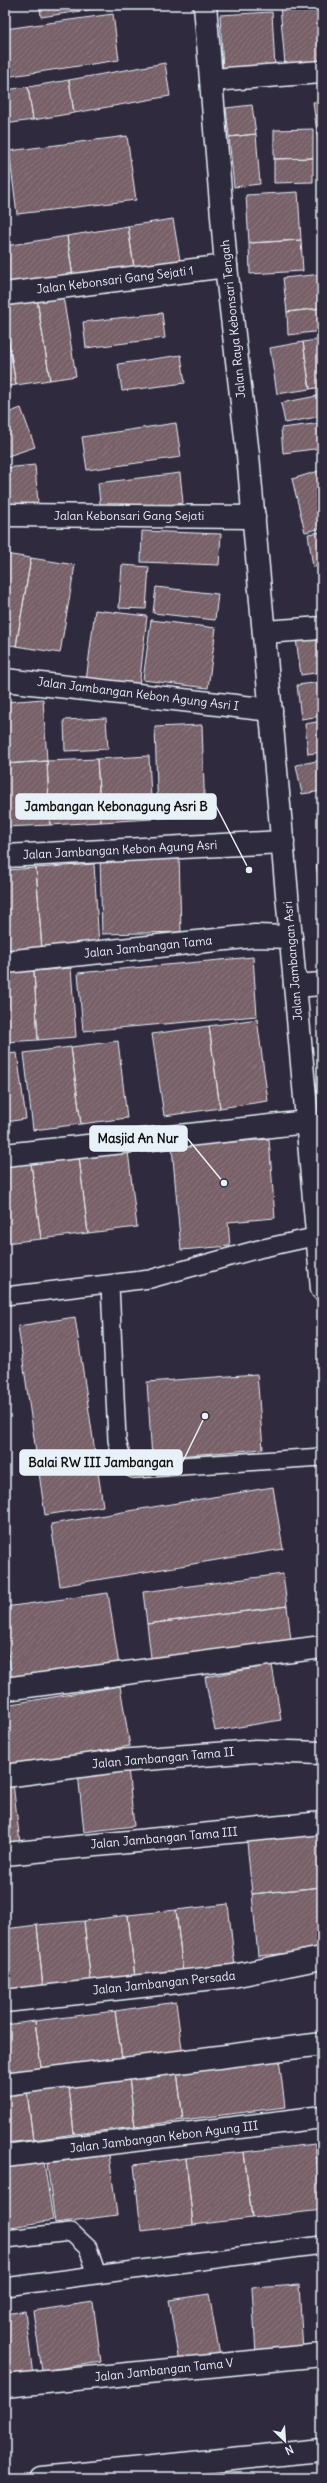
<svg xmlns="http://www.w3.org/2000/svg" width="327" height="2483" viewBox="0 0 327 2483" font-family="Delius,sans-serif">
	<defs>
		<pattern id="building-hatch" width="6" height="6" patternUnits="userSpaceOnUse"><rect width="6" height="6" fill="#786068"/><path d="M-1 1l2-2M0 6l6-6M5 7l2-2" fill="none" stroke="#8b777e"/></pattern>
	</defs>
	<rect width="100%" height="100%" fill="#2f2a3d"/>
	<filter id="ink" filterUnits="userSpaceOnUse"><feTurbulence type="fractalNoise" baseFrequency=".025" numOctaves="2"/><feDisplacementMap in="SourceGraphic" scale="8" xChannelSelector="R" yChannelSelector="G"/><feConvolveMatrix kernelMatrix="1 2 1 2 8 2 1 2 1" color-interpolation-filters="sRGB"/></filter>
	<g filter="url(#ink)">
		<path fill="url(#building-hatch)" stroke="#e8f1f8" d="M40,5H121L41,17Z
			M322,5V62L285,65L280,6Z
			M272,12L275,68L223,71L220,15Z
			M113,14L119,60L5,77V29Z
			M165,63L170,96L74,113L69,80Z
			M69,80L74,113L33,120L28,87Z
			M28,87L33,120L5,124V90Z
			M322,101V172L313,102Z
			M252,105L256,134L229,137L226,108Z
			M313,129V158L274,159V130Z
			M256,134L260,184L234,187L229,137Z
			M127,136L136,200L17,214L9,151Z
			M313,158V182L274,183V159Z
			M298,192L301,240L249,243L246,195Z
			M173,219L180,260L134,268L128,226Z
			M128,226L134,268L73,277L67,236Z
			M67,236L73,277L5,288V246Z
			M301,240L303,271L250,274L249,243Z
			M322,274V308L287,312L283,278Z
			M63,296L76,376L50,380L37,300Z
			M37,300L50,380L16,385L5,319V306Z
			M322,308V331L288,335L287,312Z
			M162,313L165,338L86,348L83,322Z
			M5,319L16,385L5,387Z
			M322,339V387L310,389L303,342Z
			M303,342L310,389L277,394L270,348Z
			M181,355L185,383L122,391L118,364Z
			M322,395V416L285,423L281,403Z
			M21,408L35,447L5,457V414Z
			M176,423L181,457L87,470L82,437Z
			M322,423V448L283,453L281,428Z
			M35,465L38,504L5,507V468Z
			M322,470V528L305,532L292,479Z
			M180,473L183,503L101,513L98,483Z
			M142,531L221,534L219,565L141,562Z
			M322,532V566L313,567L308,534Z
			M5,554L31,558L16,646L5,644Z
			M31,558L75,565L60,653L16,646Z
			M122,565L149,567L146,609L119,608Z
			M156,587L218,594L215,620L153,613Z
			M95,610L147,616L139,687L86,681Z
			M151,620L216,628L208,688L143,680Z
			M322,636V672L301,675L296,639Z
			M322,682V716L301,719L297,685Z
			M43,699L47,761L5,764V702Z
			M106,718L108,749L65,751L64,720Z
			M322,721V752L308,754L305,724Z
			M202,725L205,816L158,818L155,727Z
			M149,756L152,819L101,822L97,759Z
			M97,759L101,822L50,825L47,761Z
			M322,760V791L302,794L296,765Z
			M47,761L50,825L5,827V764Z
			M179,853L181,932L102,934L100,855Z
			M322,863V901L316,864Z
			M94,864L99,946L42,950L36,868Z
			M36,868L42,950L5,953V870Z
			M253,957L257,1016L83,1031L78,973Z
			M71,968L76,1037L38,1040L34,971Z
			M34,971L38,1040L5,1042V973Z
			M257,1019L268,1101L220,1108L209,1026Z
			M209,1026L220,1108L164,1116L152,1034Z
			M118,1041L127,1118L81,1124L71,1047Z
			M71,1047L81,1124L33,1130L24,1053Z
			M17,1053L26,1119L5,1122V1054Z
			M269,1139L275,1218L228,1222L230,1246L181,1250L172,1147Z
			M128,1151L137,1227L88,1233L79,1157Z
			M79,1157L88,1233L41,1239L31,1163Z
			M31,1163L41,1239L5,1243V1166Z
			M75,1317L103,1506L45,1515L18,1326Z
			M257,1374L263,1449L152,1458L147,1382Z
			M273,1487L283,1549L60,1586L51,1524Z
			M283,1574L287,1606L147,1624L143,1592Z
			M108,1593L119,1665L12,1681L5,1630V1607Z
			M287,1606L292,1649L152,1666L147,1624Z
			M272,1665L281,1720L215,1731L205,1677Z
			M120,1686L130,1746L5,1767V1705Z
			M128,1768L134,1826L84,1832L78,1773Z
			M13,1783L20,1843L5,1844V1784Z
			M322,1824V1887L252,1894L246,1832Z
			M322,1887V1950L258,1956L252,1894Z
			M228,1904L235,1967L183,1973L176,1910Z
			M176,1910L183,1973L135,1978L128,1915Z
			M128,1915L135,1978L91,1983L84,1921Z
			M84,1921L91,1983L43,1988L37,1925Z
			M37,1925L43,1988L5,1993V1929Z
			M176,2002L183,2057L123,2065L115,2011Z
			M115,2011L123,2065L42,2075L35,2021Z
			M35,2021L42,2075L5,2080V2025Z
			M278,2050L285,2107L183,2120L176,2063Z
			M176,2063L183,2120L135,2127L128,2070Z
			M128,2070L135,2127L74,2134L68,2077Z
			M68,2077L74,2134L33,2140L26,2083Z
			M26,2083L33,2140L5,2143V2085Z
			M315,2144L322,2210L252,2218L244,2152Z
			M244,2152L252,2218L193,2225L186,2158Z
			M109,2155L117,2215L55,2223L47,2163Z
			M186,2158L193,2225L141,2231L134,2165Z
			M44,2162L53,2220L5,2228V2168Z
			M299,2285L303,2352L256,2355L252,2288Z
			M209,2294L220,2356L179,2363L169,2300Z
			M93,2302L101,2362L42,2371L33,2311Z
			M25,2311L33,2376L5,2380V2314Z"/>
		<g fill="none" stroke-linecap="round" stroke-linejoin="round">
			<defs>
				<path id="lane" d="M110,1285L117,1440C120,1452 121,1464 134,1469L322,1457
					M5,1296L150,1279L259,1249L318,1236
					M5,2239L71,2232L88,2248L97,2275
					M5,2287L322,2245"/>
				<path id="street" d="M212,80L322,72
					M5,294L226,266
					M5,515L254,517
					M264,632L322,628
					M5,680L271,710
					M5,856L283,842
					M5,962L255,936L291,937
					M295,986L322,984
					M5,1155L307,1122
					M5,1689L322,1647
					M5,1776L118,1761L256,1751L322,1753
					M5,1854L322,1823
					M5,2001L233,1976L322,1958
					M5,2084L322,2044
					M5,2156L322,2117
					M5,2386L322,2355
					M42,2478L322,2450"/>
				<path id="secondary" d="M205,5L226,266L248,455L322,1289"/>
			</defs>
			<use href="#lane" stroke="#e8f1f8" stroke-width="20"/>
			<use href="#street" stroke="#e8f1f8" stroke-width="25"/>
			<use href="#secondary" stroke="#e8f1f8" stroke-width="25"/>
			<use href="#lane" stroke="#2f2a3d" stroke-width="17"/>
			<use href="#street" stroke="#2f2a3d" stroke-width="22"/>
			<use href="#secondary" stroke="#2f2a3d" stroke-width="22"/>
		</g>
	</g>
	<g text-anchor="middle" stroke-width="3" stroke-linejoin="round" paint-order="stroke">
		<g font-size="12" fill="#e8f1f8" stroke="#2f2a3d">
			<text transform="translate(115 280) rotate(-7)" y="4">Jalan Kebonsari Gang Sejati 1</text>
			<text transform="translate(233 319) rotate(-96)" y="4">Jalan Raya Kebonsari Tengah</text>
			<text x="129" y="520">Jalan Kebonsari Gang Sejati</text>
			<text transform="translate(138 694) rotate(7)" y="4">Jalan Jambangan Kebon Agung Asri I</text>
			<text transform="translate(120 850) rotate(-3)" y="4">Jalan Jambangan Kebon Agung Asri</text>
			<text transform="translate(148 947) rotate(-6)" y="4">Jalan Jambangan Tama</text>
			<text transform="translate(293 961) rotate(-95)" y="4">Jalan Jambangan Asri</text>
			<text transform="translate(163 1758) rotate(-5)" y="4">Jalan Jambangan Tama II</text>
			<text transform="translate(164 1838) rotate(-5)" y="4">Jalan Jambangan Tama III</text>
			<text transform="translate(164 1983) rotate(-6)" y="4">Jalan Jambangan Persada</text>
			<text transform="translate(164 2137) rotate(-7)" y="4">Jalan Jambangan Kebon Agung III</text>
			<text transform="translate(164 2370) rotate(-6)" y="4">Jalan Jambangan Tama V</text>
		</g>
	</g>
	<path fill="none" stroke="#e8f1f8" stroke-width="1.5" d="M249 870L216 806M224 1183L187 1138M205 1416L182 1463"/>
	<g fill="#e8f1f8" stroke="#2f2a3d" stroke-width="1.5">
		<circle cx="249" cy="870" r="4"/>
		<circle cx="224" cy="1183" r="4"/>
		<circle cx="205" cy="1416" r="4"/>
	</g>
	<g fill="#e8f1f8" stroke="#e8f1f8" stroke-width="1.5">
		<rect x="16" y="794" width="200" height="25" rx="4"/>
		<rect x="90" y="1126" width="97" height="25" rx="4"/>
		<rect x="20" y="1450" width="162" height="25" rx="4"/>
	</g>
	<g font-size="13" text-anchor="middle" font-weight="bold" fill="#111">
		<text x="116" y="811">Jambangan Kebonagung Asri B</text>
		<text x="138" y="1143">Masjid An Nur</text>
		<text x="101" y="1467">Balai RW III Jambangan</text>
	</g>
	<rect width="327" height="2483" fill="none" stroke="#2f2a3d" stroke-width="20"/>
	<rect x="10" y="10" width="307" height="2463" fill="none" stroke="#e8f1f8" stroke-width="1.5" filter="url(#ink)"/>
	<g transform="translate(285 2441) rotate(155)" stroke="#2f2a3d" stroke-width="3" paint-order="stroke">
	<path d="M0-3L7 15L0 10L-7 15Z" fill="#e8f1f8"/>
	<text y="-6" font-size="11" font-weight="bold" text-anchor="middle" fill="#e8f1f8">N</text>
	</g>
</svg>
